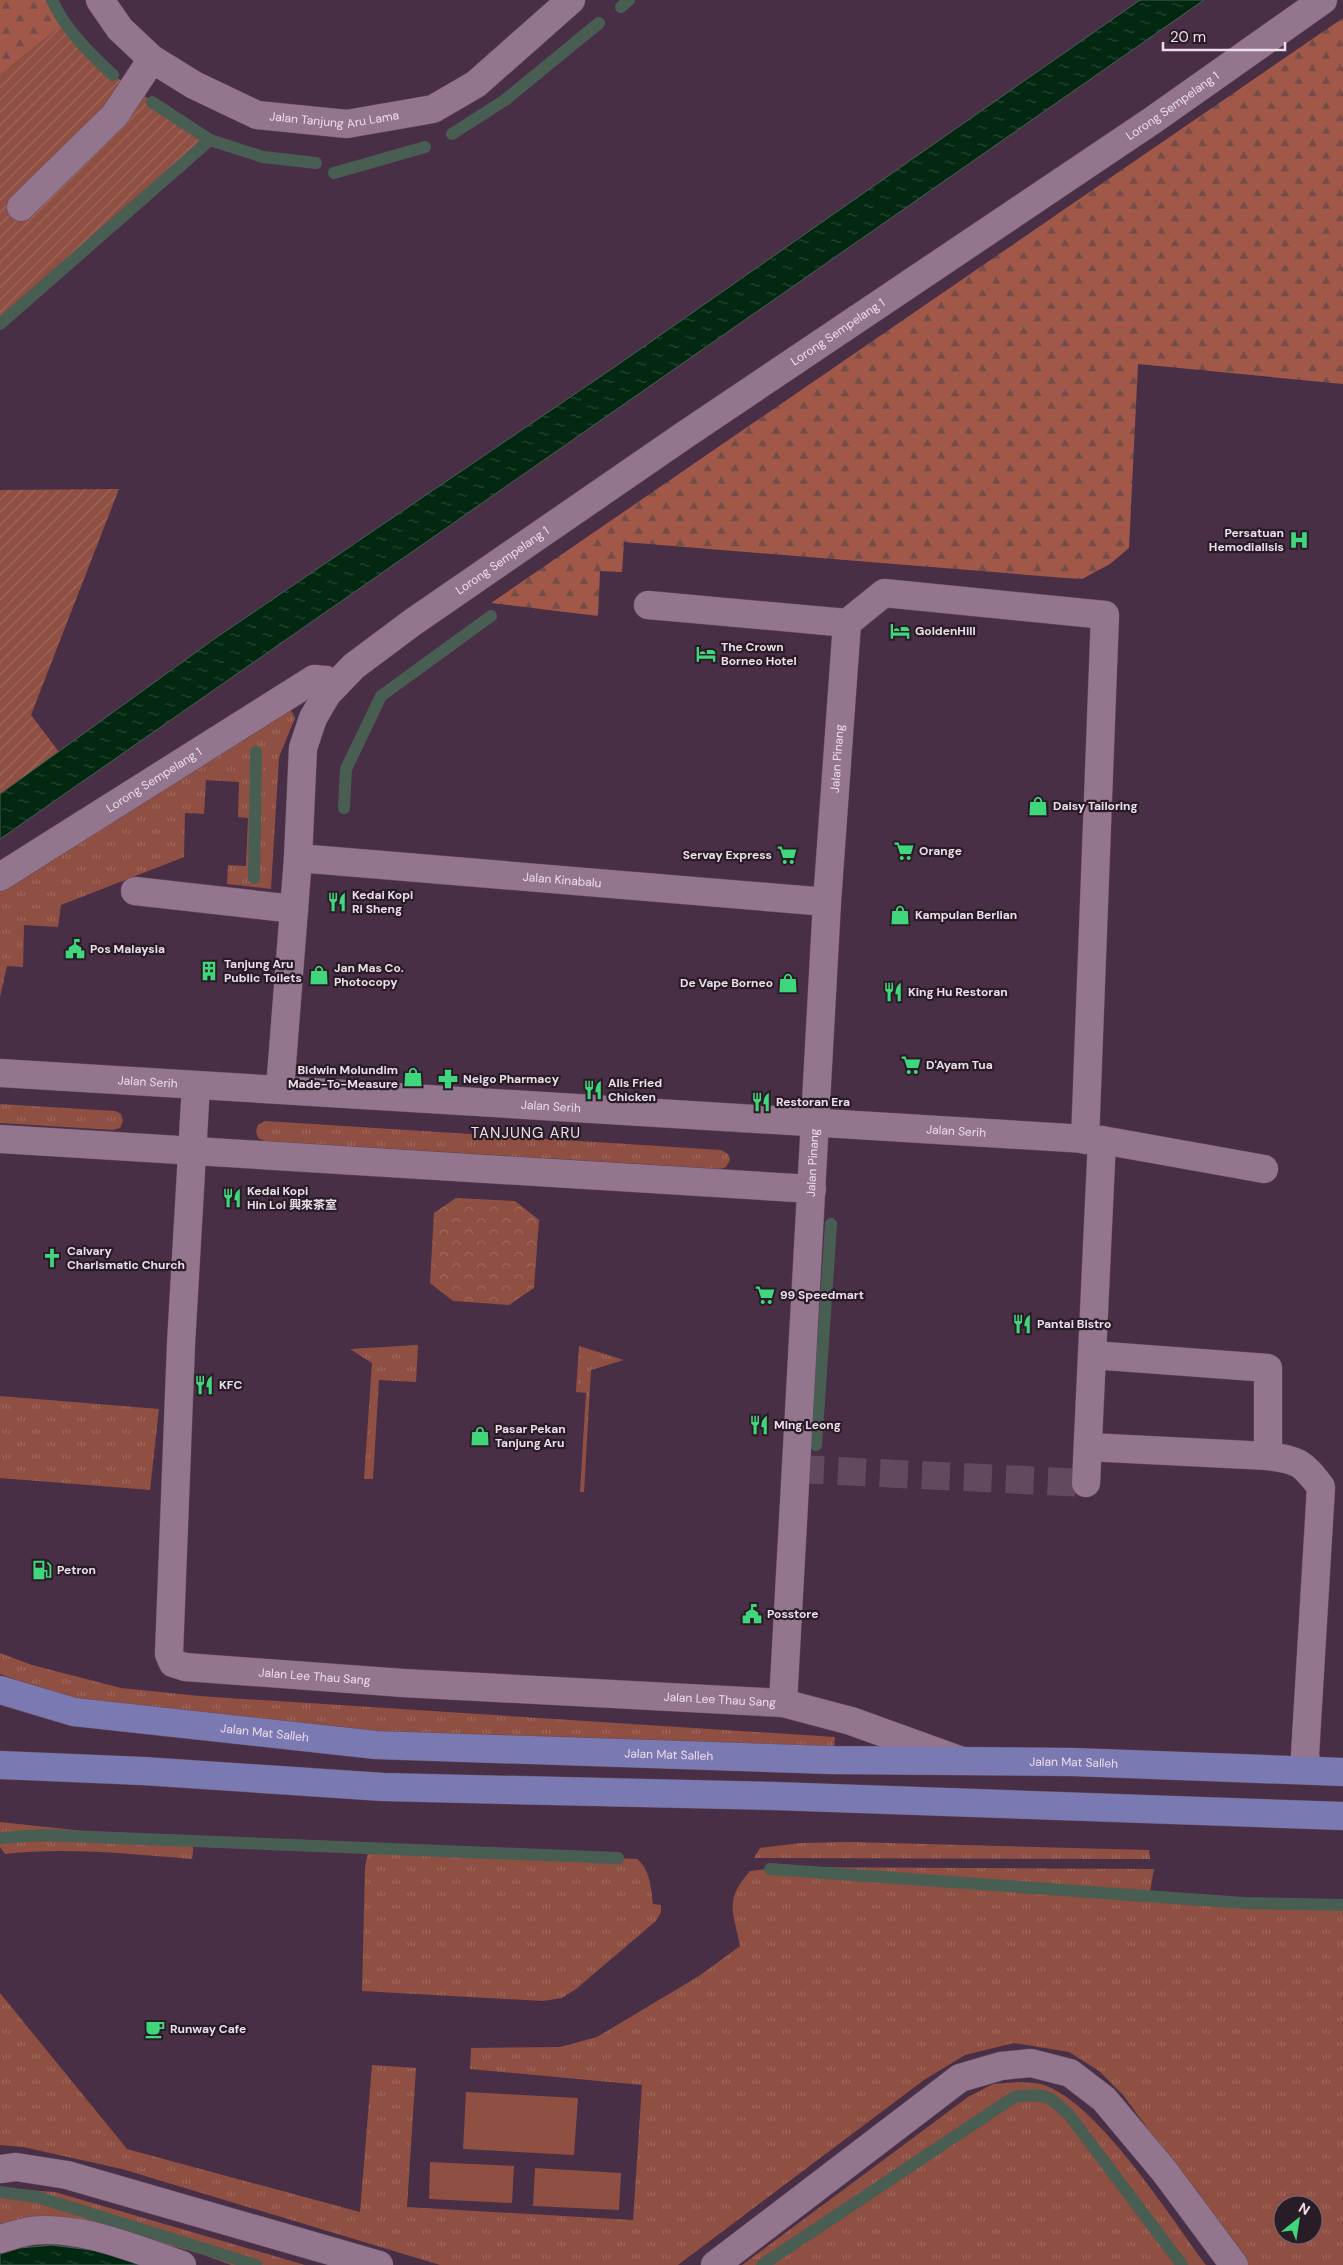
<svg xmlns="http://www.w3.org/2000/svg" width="1343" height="2265" viewBox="0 0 1343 2265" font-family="'DM Sans','Noto Sans SC',sans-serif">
	<defs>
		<pattern id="grass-tufts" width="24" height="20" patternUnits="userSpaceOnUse" patternTransform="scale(1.25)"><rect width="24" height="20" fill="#8f4f42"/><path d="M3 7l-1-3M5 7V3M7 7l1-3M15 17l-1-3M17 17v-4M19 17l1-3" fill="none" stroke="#9f685d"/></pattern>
		<pattern id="forest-firs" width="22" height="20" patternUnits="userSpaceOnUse" patternTransform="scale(1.25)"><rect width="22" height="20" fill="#a25849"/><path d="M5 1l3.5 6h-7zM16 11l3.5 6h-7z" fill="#744d48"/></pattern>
		<pattern id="park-crowns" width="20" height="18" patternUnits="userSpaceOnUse" patternTransform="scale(1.25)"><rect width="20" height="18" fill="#8f4f42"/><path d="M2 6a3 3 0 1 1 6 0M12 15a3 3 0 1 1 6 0" fill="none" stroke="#9f685d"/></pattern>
		<pattern id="garden-furrows" width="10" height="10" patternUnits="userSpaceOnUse" patternTransform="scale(1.25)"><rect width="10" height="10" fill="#8f4f42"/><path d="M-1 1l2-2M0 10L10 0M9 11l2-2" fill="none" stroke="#9f685d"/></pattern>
		<pattern id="water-ripples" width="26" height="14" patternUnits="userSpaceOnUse" patternTransform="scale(1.25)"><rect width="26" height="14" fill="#022811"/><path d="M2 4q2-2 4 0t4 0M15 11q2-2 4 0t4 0" fill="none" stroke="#274734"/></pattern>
	</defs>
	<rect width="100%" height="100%" fill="#492f45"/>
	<path fill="url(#grass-tufts)" fill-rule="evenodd" d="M290,708L295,718L279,757L271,889L227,884L228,865L246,866L248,818L238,817L239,782L206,780L204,814L185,813L184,857L61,905L58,927L24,925L23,967L7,966L0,997V891Z
		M0,1104L115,1111L121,1114L123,1121L120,1128L113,1130L0,1123Z
		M265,1121L721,1150L728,1154L730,1160L726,1167L720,1169L265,1141L258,1138L256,1131L258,1125Z
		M418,1345L416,1382L379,1380L373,1479H364L372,1363L350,1349Z
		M579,1346L624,1360L591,1370L584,1492H580L586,1393L576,1392Z
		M0,1396L159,1409L150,1490L0,1478Z
		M0,1653L32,1665L121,1688L199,1696L835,1737L834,1747L287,1731L119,1716L0,1674Z
		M0,1822L194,1843L192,1859C129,1854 68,1847 5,1854L0,1847Z
		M851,1842L1149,1850L1150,1859L754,1858L760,1848L801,1843Z
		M369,1847L637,1859C650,1869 651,1888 653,1904L661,1905V1912L656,1921L576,1989L562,1998L543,2001L362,1991L365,1867Z
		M781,1867L1154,1869L1150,1892L1244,1898L1343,1901V2265H1248L1123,2095L1099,2071L1069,2052L1014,2043L965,2055L924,2080L678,2265H440L122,2169L23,2147L0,2145V1993L127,2149L360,2212L372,2065L416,2068L407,2207L633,2220L642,2085L470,2069L471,2048L560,2047L597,2037L699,1976L740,1946C733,1910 724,1901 750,1871ZM1283,2205H1313V2235H1283Z
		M1017,2082C1026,2083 1036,2082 1044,2085C1099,2104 1170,2217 1206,2265H742L968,2097L993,2084Z
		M0,2188L55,2192L305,2265H231L201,2254L102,2227L56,2219L23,2218L0,2224Z"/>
	<path fill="url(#forest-firs)" d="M0,0H52L65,23L0,75Z
		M1343,18V384L1138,364L1129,548L1110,564L1082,579L1066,578L624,542L622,572L600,571L598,616L491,603Z"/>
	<path fill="url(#park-crowns)" d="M456,1198L515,1201L539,1220L534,1288L509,1305L453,1301L430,1283L434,1213Z"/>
	<path fill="url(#garden-furrows)" d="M65,23L98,61L113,75L210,140L0,324V75Z
		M119,489L31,715L59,752L0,794V490Z"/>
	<path fill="#8f4f42" d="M466,2092L578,2098L574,2155L463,2149Z
		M430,2162L514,2166L512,2203L429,2199Z
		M535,2168L621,2173L619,2210L533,2206Z"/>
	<path fill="url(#water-ripples)" stroke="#495e52" d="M1140,0H1204L0,839V794L217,637L616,366Z
		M51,2245L108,2252L150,2265H0V2254L20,2248Z"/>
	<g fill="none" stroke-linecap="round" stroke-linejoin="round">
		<path stroke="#495e52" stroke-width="12" d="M52,0C65,29 90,54 113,75
			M621,7L629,0
			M152,102L210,140L263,157L316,163
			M452,134L505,100L599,23
			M334,173L425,147
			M0,324L210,140
			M344,808L346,769L381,696L491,616
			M254,878L256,752
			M816,1445L831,1224
			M0,1838L42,1835L618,1858
			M770,1869L1244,1903L1343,1905
			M0,2192L37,2197L256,2265
			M762,2265L1014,2097C1045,2093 1048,2094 1070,2116L1182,2265"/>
		<path stroke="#62495e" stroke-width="28" stroke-dasharray="28 14" stroke-linecap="butt" d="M796,1469L1086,1483"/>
		<defs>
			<g id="minor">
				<path id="s1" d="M100,0L120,29L152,59L194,85L257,115L347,124L433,109L476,84L571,0"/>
				<path d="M21,207L115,115L152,59"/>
				<path d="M648,605L847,623L884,593L1105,615L1085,1140"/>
				<path id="s2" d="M298,858L827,902"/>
				<path id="s3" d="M0,877L314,679L326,680L336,684"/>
				<path d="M135,891L294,909"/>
				<path id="s4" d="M0,1073L1102,1140L1264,1169"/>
				<path id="s5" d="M196,1085L181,1344L169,1654L173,1663L185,1667L403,1683L783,1703L851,1721L959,1760"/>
				<path id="s6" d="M280,1089L298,858L303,748L313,718L327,694L354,666L413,622L686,434L1153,120L1323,0"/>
				<path d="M0,1139L812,1189"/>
				<path d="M1088,1447L1268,1456V1368L1092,1355"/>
				<path d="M1268,1456C1298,1460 1302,1462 1321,1487L1305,1755L1308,1770"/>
				<path d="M1086,1483L1102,1140"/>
				<path id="s7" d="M783,1703L827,902L847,623"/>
				<path d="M0,2169L16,2167L67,2175L379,2265"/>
				<path d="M0,2239C10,2236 20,2233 30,2231C81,2225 134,2249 182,2265"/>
				<path d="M715,2265L960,2078L1001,2066L1031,2063L1070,2073L1104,2099L1165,2172L1234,2265"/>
			</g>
			<g id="major">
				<path id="s8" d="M0,1690L74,1712L376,1745L830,1760L1073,1762L1343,1772"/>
				<path d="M0,1765L143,1771L383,1787L774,1796L1343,1816"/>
			</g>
		</defs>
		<use href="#minor" stroke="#644e61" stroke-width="29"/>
		<use href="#major" stroke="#644e61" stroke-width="29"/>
		<use href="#minor" stroke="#93758e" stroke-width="28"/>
		<use href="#major" stroke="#7a79b1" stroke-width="28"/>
	</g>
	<defs>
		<symbol id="hospital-bare" viewBox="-9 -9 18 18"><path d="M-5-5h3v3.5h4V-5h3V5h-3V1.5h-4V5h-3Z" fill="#40d77c" stroke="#281c26" stroke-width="2.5" paint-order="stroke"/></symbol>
		<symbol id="hotel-bare" viewBox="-9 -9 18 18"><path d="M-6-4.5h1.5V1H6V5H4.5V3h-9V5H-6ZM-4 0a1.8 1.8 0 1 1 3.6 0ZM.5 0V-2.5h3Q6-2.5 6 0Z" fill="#40d77c" stroke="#281c26" stroke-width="2.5" paint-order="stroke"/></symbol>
		<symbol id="shop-bare" viewBox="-9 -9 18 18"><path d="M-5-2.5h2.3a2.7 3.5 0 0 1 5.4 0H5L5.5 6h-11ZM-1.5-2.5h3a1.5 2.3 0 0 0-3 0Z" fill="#40d77c" stroke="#281c26" stroke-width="2.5" paint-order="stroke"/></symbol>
		<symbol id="supermarket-bare" viewBox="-9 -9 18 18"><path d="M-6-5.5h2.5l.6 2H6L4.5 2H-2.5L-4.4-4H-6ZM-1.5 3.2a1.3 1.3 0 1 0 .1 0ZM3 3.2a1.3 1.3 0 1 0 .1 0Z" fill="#40d77c" stroke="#281c26" stroke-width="2.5" paint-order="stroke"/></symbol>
		<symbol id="restaurant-bare" viewBox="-9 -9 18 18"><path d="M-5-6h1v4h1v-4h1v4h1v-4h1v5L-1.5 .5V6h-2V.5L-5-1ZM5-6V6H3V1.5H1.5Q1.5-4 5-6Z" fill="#40d77c" stroke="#281c26" stroke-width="2.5" paint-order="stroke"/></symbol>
		<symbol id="civic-bare" viewBox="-9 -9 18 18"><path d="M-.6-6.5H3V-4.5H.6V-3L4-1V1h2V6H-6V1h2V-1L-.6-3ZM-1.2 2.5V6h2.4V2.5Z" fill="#40d77c" stroke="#281c26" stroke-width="2.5" paint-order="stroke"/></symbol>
		<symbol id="building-bare" viewBox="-9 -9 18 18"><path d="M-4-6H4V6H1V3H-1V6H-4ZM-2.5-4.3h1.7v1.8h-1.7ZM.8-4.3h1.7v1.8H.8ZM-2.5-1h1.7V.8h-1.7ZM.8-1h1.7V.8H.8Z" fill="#40d77c" stroke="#281c26" stroke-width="2.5" paint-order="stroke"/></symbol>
		<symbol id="pharmacy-bare" viewBox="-9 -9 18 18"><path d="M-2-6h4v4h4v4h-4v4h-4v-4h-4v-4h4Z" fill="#40d77c" stroke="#281c26" stroke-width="2.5" paint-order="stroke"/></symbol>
		<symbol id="church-bare" viewBox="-9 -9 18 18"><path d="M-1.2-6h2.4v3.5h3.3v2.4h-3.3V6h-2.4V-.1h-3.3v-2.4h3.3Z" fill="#40d77c" stroke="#281c26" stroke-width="2.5" paint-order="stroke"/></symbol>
		<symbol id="fuel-bare" viewBox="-9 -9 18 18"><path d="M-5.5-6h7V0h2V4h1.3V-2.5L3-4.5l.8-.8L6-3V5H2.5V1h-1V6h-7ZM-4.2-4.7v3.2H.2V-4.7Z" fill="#40d77c" stroke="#281c26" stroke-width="2.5" paint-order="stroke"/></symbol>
		<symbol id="cafe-bare" viewBox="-9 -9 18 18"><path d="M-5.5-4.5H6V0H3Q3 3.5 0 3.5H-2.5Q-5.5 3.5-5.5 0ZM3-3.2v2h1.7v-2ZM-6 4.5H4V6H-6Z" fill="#40d77c" stroke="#281c26" stroke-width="2.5" paint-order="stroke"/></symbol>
	</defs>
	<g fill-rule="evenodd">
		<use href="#hospital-bare" x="1285" y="526" width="28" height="28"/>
		<use href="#hotel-bare" x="886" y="617" width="28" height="28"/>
		<use href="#hotel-bare" x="692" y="640" width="28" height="28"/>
		<use href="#shop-bare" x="1024" y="792" width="28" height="28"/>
		<use href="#supermarket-bare" x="890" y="837" width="28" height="28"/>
		<use href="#supermarket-bare" x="773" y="841" width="28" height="28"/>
		<use href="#restaurant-bare" x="323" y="888" width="28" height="28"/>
		<use href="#shop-bare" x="886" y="901" width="28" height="28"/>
		<use href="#civic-bare" x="61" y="935" width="28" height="28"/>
		<use href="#building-bare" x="195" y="957" width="28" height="28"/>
		<use href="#shop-bare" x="305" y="961" width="28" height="28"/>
		<use href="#shop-bare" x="774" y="969" width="28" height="28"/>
		<use href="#restaurant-bare" x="879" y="978" width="28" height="28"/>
		<use href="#supermarket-bare" x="897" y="1051" width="28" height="28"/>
		<use href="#shop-bare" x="399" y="1063" width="28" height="28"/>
		<use href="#pharmacy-bare" x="434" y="1065" width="28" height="28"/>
		<use href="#restaurant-bare" x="579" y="1076" width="28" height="28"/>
		<use href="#restaurant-bare" x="747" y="1088" width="28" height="28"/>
		<use href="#restaurant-bare" x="218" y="1184" width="28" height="28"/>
		<use href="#church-bare" x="38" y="1244" width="28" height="28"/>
		<use href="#supermarket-bare" x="751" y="1281" width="28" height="28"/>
		<use href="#restaurant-bare" x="1008" y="1310" width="28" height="28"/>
		<use href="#restaurant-bare" x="190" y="1371" width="28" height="28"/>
		<use href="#restaurant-bare" x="745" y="1411" width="28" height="28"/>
		<use href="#shop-bare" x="466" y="1422" width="28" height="28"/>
		<use href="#fuel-bare" x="28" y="1556" width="28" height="28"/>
		<use href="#civic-bare" x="738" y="1600" width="28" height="28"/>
		<use href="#cafe-bare" x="141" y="2015" width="28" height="28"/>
	</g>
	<g text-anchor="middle" stroke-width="4.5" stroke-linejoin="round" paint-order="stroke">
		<g font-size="12" fill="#eeddeb" stroke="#281c26">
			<text dy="4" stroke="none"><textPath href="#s6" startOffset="1432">Lorong Sempelang 1</textPath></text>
			<text dy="4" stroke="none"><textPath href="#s1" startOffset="276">Jalan Tanjung Aru Lama</textPath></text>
			<text dy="4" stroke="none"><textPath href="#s6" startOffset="1028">Lorong Sempelang 1</textPath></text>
			<text dy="4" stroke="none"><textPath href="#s6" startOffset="622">Lorong Sempelang 1</textPath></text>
			<text dy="4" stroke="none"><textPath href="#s7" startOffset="946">Jalan Pinang</textPath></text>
			<text dy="4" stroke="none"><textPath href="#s3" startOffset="182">Lorong Sempelang 1</textPath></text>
			<text dy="4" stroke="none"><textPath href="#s2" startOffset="265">Jalan Kinabalu</textPath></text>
			<text dy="4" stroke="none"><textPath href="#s4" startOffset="148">Jalan Serih</textPath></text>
			<text dy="4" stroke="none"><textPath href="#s4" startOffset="552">Jalan Serih</textPath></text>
			<text dy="4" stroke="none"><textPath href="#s4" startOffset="958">Jalan Serih</textPath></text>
			<text dy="4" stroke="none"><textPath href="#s7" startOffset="541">Jalan Pinang</textPath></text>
			<text dy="4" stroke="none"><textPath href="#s5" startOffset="722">Jalan Lee Thau Sang</textPath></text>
			<text dy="4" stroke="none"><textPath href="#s5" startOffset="1128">Jalan Lee Thau Sang</textPath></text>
			<text dy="4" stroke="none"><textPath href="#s8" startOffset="269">Jalan Mat Salleh</textPath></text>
			<text dy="4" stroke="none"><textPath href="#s8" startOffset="674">Jalan Mat Salleh</textPath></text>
			<text dy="4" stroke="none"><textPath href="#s8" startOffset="1079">Jalan Mat Salleh</textPath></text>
		</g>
		<g font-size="12" font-weight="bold" fill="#eeddeb" stroke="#281c26" text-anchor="start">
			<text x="1284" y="537" text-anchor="end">Persatuan<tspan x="1284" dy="14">Hemodialisis</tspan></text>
			<text x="915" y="635">GoldenHill</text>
			<text x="721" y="651">The Crown<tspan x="721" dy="14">Borneo Hotel</tspan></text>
			<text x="1053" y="810">Daisy Tailoring</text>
			<text x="919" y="855">Orange</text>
			<text x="772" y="859" text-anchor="end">Servay Express</text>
			<text x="352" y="899">Kedai Kopi<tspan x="352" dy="14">Ri Sheng</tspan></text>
			<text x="915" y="919">Kampulan Berlian</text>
			<text x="90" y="953">Pos Malaysia</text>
			<text x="224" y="968">Tanjung Aru<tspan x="224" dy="14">Public Toilets</tspan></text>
			<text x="334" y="972">Jan Mas Co.<tspan x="334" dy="14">Photocopy</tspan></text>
			<text x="773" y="987" text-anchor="end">De Vape Borneo</text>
			<text x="908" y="996">King Hu Restoran</text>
			<text x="926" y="1069">D'Ayam Tua</text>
			<text x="398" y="1074" text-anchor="end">Bidwin Molundim<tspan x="398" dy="14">Made-To-Measure</tspan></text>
			<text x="463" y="1083">Neigo Pharmacy</text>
			<text x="608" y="1087">Alis Fried<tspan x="608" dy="14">Chicken</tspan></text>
			<text x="776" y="1106">Restoran Era</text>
			<text x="247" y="1195">Kedai Kopi<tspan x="247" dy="14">Hin Loi 興來茶室</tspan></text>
			<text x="67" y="1255">Calvary<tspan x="67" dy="14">Charismatic Church</tspan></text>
			<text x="780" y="1299">99 Speedmart</text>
			<text x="1037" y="1328">Pantai Bistro</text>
			<text x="219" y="1389">KFC</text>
			<text x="774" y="1429">Ming Leong</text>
			<text x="495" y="1433">Pasar Pekan<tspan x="495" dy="14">Tanjung Aru</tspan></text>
			<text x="57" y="1574">Petron</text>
			<text x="767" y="1618">Posstore</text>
			<text x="170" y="2033">Runway Cafe</text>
		</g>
		<g font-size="15" letter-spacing="1" fill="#eeddeb" stroke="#281c26">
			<text x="526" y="1138">TANJUNG ARU</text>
		</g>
	</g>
	<g transform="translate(1298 2220) rotate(30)"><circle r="24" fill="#281c26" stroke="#776975"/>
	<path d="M0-4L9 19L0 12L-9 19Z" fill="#40d77c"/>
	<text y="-8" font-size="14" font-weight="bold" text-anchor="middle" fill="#eeddeb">N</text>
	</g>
	<path d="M1163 42v8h122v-8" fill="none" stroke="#eeddeb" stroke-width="2.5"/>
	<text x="1170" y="42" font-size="15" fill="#eeddeb" stroke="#281c26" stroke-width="4" paint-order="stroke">20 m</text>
</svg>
